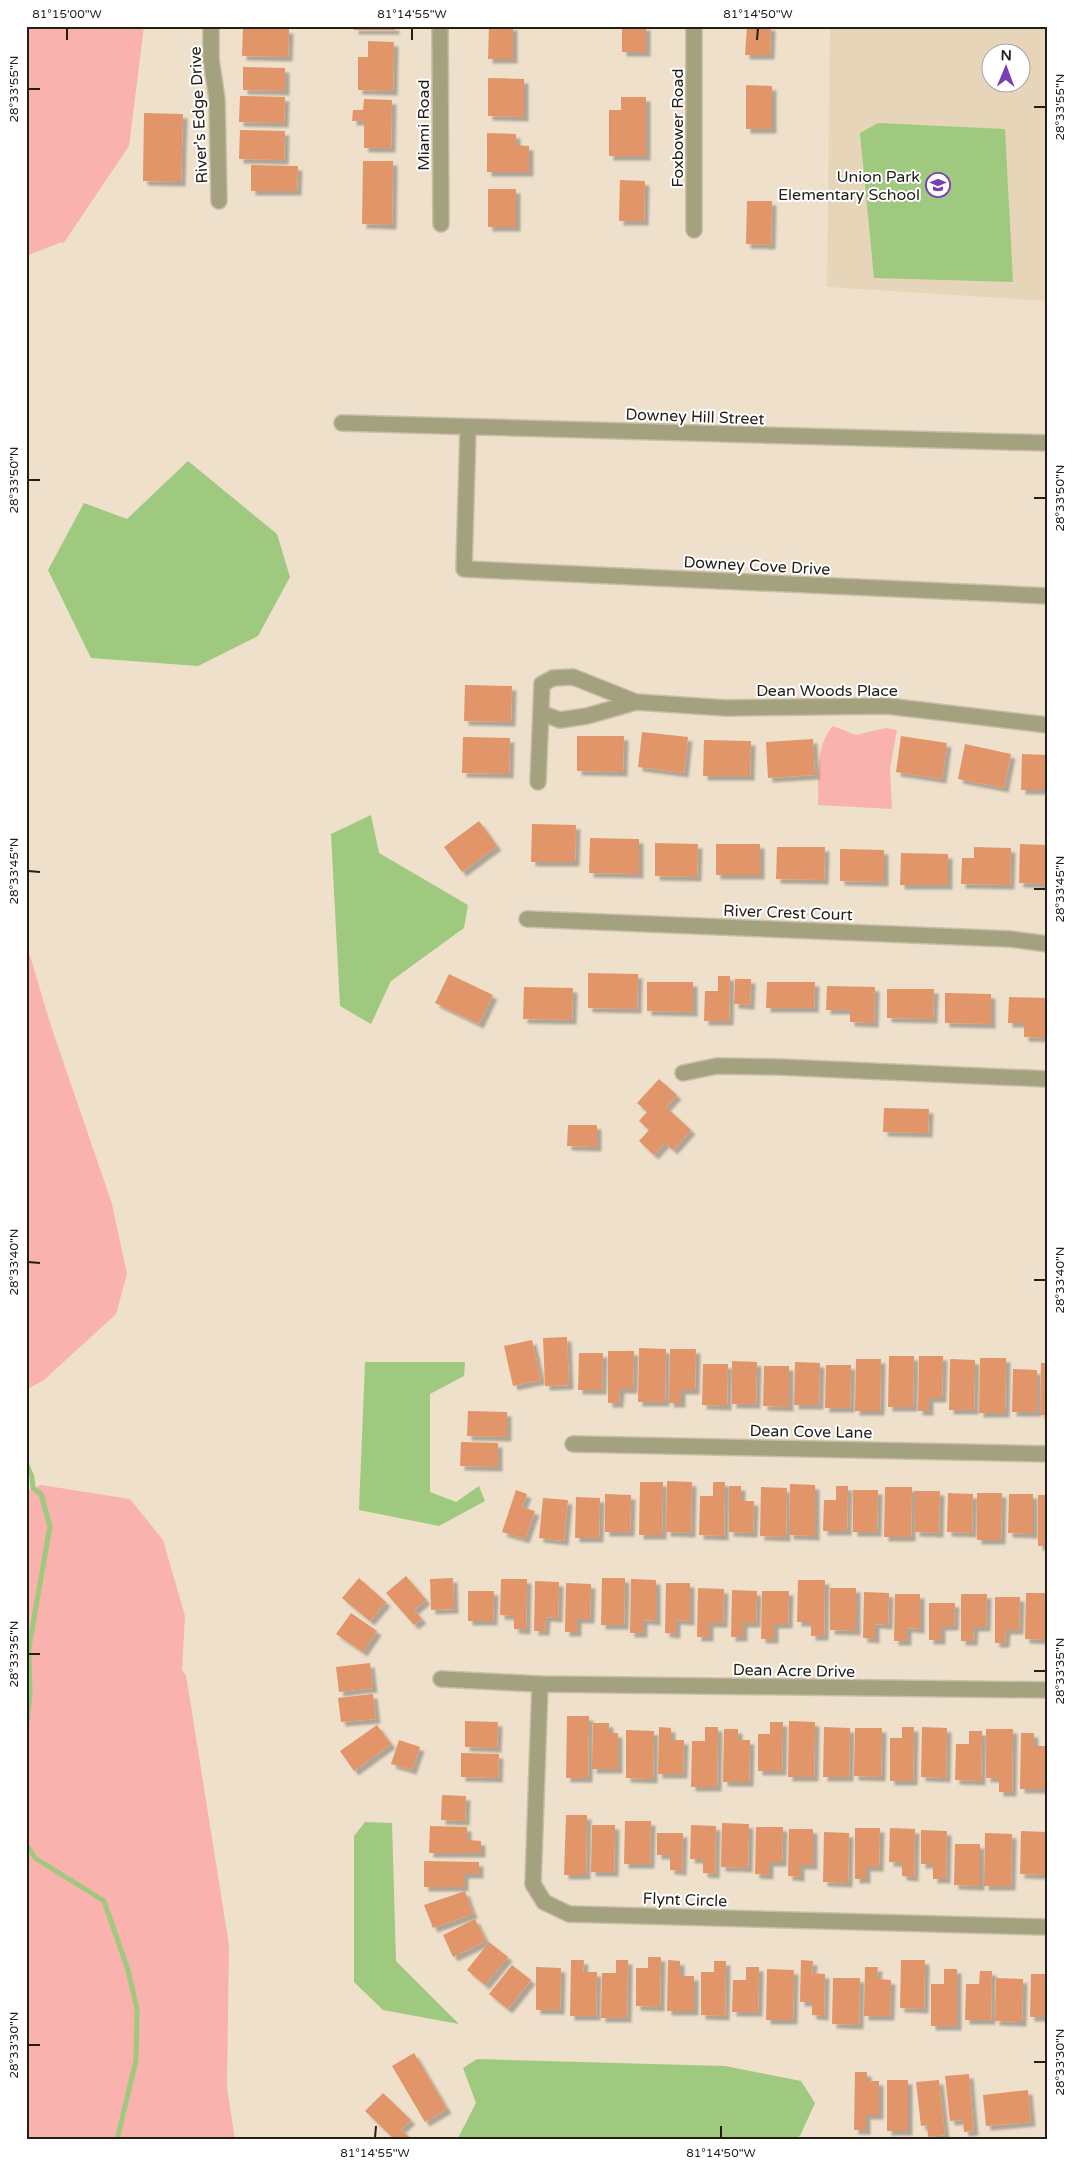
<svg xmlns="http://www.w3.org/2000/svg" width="1074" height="2166" viewBox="0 0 1074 2166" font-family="'Varela Round',sans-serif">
	<defs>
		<filter id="shadow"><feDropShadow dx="4.5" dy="4.5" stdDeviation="1" flood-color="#0004"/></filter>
	</defs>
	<rect width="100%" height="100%" fill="#eee0cb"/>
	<path fill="#e7d5ba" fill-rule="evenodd" d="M830,26H1048V301L827,287ZM992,52H1022V82H992Z"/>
	<path fill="#f9b2ae" d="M26,26H144L129,146L63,244L62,242L26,256Z
		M833,726L856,735L886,728L897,730L890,769L892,809L818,805C819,779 814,747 833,726Z
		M26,942L50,1023L112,1204L127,1274L116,1314L44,1380L26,1390Z
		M41,1485L130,1499L163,1540L185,1616L182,1670L186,1675L229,1945L227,2088L235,2140H26V1491Z"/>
	<path fill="#9fc97e" d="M878,123L1005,129L1013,282L874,278L860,133Z
		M188,461L277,534L290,577L258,636L198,666L91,658L48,570L84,503L127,519Z
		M371,815L379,853L468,905L464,928L391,981L371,1024L340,1006L331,834Z
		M365,1362H465L464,1376L430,1394V1492L456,1502L479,1486L485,1501L439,1526L359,1510Z
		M365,1822L392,1823L396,1961L459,2024L383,2010L354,1982V1836Z
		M477,2059L725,2066L801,2081L815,2103L800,2136L790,2140H457L476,2103L463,2068Z"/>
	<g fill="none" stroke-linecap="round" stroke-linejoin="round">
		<path stroke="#9fc97e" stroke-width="5" d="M26,1463L32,1477L33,1488L41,1494L50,1526L29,1647L30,1696L26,1731
			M26,1844L35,1858L104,1901L128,1970L137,2009L136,2060L117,2140"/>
	</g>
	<path fill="#e29569" filter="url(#shadow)" d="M354,26H395V30H354Z
		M489,26H513V59H488Z
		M622,26H646V52H622Z
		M747,26H771L770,55H745Z
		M243,28L289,29L288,57L242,56Z
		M368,41L394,42L393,91L358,90V57H368Z
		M243,67L285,68V91L243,90Z
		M488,78L524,79V117L488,116Z
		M746,85L772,86V129H746Z
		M240,96L285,97L284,123L239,122Z
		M621,97H646V156H609V110H621Z
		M364,99L392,100L391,148H364V121H352L353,110H363Z
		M144,113L183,114L181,182L143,181Z
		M240,130L285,131L284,160L239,159Z
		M487,133L516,134V145L529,146V172H487Z
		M363,161H393L392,225L362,224Z
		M251,165L298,166L297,191H251Z
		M620,180L645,181L644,221H619Z
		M488,189H516V227H488Z
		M747,201H772L771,245L746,244Z
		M465,685L512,686L511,722L464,721Z
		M642,732L688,737L684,773L638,767Z
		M577,736H624L623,772L577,771Z
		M901,736L947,743L942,779L896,772Z
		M463,737L510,738L509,774L462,773Z
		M813,739L815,775L768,778L766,742Z
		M704,740L751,741L750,776H703Z
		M965,744L1011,754L1004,788L958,779Z
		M1022,754L1048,755V790H1021Z
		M479,821L497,846L462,872L444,847Z
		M532,824L576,825L575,862H531Z
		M590,838L639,839V874L589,873Z
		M655,843L698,844L697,877L655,876Z
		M716,844H760V875H716Z
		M1020,844L1046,845L1045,884L1019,883Z
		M777,847H825L824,880L776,879Z
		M974,847L1011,848L1010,885L961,884L962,858H974Z
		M840,849L884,850V882L840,881Z
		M901,853L948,854V885H900Z
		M588,973L638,974L637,1009L588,1008Z
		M449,974L493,995L479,1024L435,1003Z
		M718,976H730L729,1021H704L705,991H718Z
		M735,979H751L750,1005L734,1004Z
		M647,982H693V1012L647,1011Z
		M767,982H815L814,1008H766Z
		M827,986L875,987L874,1023L850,1022V1010H826Z
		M524,987L573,988L572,1020L523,1019Z
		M887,989H934L933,1019L887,1018Z
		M945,993L991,994V1024L945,1023Z
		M1009,997L1048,998V1038L1024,1037V1023H1008Z
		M659,1079L677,1095L666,1107L691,1130L673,1150L665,1143L654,1155L639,1141L649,1130L639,1121L647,1112L637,1103Z
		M884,1108L929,1109L928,1133L883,1132Z
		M568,1125H597V1147L567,1146Z
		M567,1337L569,1385L545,1386L543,1338Z
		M532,1340L541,1380L513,1386L504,1346Z
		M639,1348L666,1349L665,1402H638Z
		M670,1349H696L695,1390H681V1403H669Z
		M608,1351H634L633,1389H620L619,1403H608Z
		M579,1353H603L602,1390H578Z
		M889,1356H914L913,1407H888Z
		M919,1356H943L942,1398H929V1411H918Z
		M980,1358H1006L1005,1413H979Z
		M856,1359H881L880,1411H855Z
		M950,1359L975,1360L974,1410H949Z
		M732,1361L757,1362L756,1404H732Z
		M795,1362L820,1363L819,1405H794Z
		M1041,1363H1048V1415H1040Z
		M703,1364H728L727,1406L702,1405Z
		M826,1365H851L850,1408H825Z
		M764,1366H789V1407L763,1406Z
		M1013,1369L1037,1370V1412H1012Z
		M468,1411L507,1412V1437L467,1436Z
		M461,1442L498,1443V1467L460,1466Z
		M667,1481L692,1482L691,1533L666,1532Z
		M640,1482H663L662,1535H639Z
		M713,1482H725L724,1536L699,1535L700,1496H713Z
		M790,1484L815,1485V1536L789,1535Z
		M729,1486H741V1501H754L753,1533L729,1532Z
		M836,1486H848L847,1531H823L824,1500H836Z
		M761,1487L787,1488L786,1537L760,1536Z
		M885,1487H912L911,1537H884Z
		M516,1490L527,1494L522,1507L535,1511L525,1539L502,1532Z
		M853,1490H878L877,1532H853Z
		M915,1491H940L939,1533L915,1532Z
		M948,1493L973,1494L972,1533L947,1532Z
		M977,1493H1002L1001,1540H977Z
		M605,1494L631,1495L630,1532H605Z
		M1009,1494H1033V1534L1008,1533Z
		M1038,1495H1048V1546H1038Z
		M576,1497L600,1498L599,1538H575Z
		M543,1498L568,1500L564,1541L539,1538Z
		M406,1576L426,1600L414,1610L422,1619L414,1625L386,1593Z
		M359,1578L386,1602L370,1621L342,1598Z
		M453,1578L454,1609L431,1610L430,1579Z
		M602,1578H625L624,1625H601Z
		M501,1579H527L526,1630L514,1629V1616L500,1615Z
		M631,1579L656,1580V1621L643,1620V1633H630Z
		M798,1580H825L824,1636H811V1622H797Z
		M535,1581L559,1582L558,1618L546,1617L545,1631H534Z
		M566,1583L591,1584L590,1619H577V1632H565Z
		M666,1583H690V1621L676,1620V1634L665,1633Z
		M698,1588L724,1589L723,1623H709V1637H697Z
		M830,1588H856V1631L830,1630Z
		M732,1590L757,1591L756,1623H743V1637H731Z
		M468,1591H494L493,1621H468Z
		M762,1591H789L788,1624H774V1639H761Z
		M864,1592L889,1593L888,1625L875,1624V1639L863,1638Z
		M1026,1593H1048V1640L1025,1639Z
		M895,1594H920V1629L907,1628V1641H894Z
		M961,1594H987L986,1627H974L973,1641H961Z
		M995,1597H1020L1019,1630H1006L1005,1643H995Z
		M929,1603H955L954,1626H941V1640H929Z
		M351,1613L377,1631L363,1652L336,1634Z
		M370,1663L373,1688L339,1692L336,1667Z
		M373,1694L376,1719L341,1722L338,1698Z
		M567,1716H589L588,1778H566Z
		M465,1721L498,1722L497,1748L465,1747Z
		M789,1721L815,1722L814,1777H788Z
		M770,1722H783L782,1771H758V1734H770Z
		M593,1723H609V1733H618V1769H592Z
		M377,1725L391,1744L354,1771L340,1751Z
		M659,1727L671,1728V1740H684L683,1774H658Z
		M705,1727H718L717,1787H691L692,1741H705Z
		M824,1727L850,1728L849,1777H823Z
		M902,1727H914L913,1781H890V1738H902Z
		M922,1727L947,1728L946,1778L921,1777Z
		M855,1728H882L881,1777L854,1776Z
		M724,1729H738V1740H750L749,1782H723Z
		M986,1729H1013L1012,1792H999V1778H986Z
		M626,1730L654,1731L653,1779L626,1778Z
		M969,1731H982L981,1781L955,1780L956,1744H969Z
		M1021,1733H1034V1746H1048V1789H1020Z
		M399,1740L420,1747L412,1770L391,1764Z
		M461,1753L499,1754L498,1778L461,1777Z
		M442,1795L466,1796L465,1821L441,1820Z
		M566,1815H587L586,1875H564Z
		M625,1821H651L650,1864H624Z
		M722,1823L749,1824L748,1868L721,1867Z
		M592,1825H615L614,1872H591Z
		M691,1825L716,1826L715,1874L703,1873V1859H690Z
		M430,1826L467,1827V1840L481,1841V1853H429Z
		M756,1827H783L782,1862H769V1875L755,1874Z
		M855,1828H880L879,1867H866V1879H855Z
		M890,1828L915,1829L914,1877L902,1876V1863L889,1862Z
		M789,1829H813V1865H800V1877L788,1876Z
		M921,1830L947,1831L946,1879H933V1864H921Z
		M1021,1831L1047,1832V1875L1020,1874Z
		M824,1832L849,1833L848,1883L823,1882Z
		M657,1833H683L682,1871L670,1870V1855H657Z
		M985,1833L1012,1834L1011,1886H984Z
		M955,1844H980V1886L954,1885Z
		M424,1861L479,1862V1874H464V1887H424Z
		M465,1891L473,1914L433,1928L424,1905Z
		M475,1919L486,1941L453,1957L443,1935Z
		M489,1942L508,1957L485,1985L467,1970Z
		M648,1957H661L660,2007L636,2006V1968H648Z
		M571,1960H584L583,1972H597L596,2016H570Z
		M616,1960H628L627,2018H601L602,1973H616Z
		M668,1960L680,1961V1976H694V2011H667Z
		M801,1960L813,1961L812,1973L825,1974L824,2016L812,2015V2002H800Z
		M901,1960H925L924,2009L900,2008Z
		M714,1961H726L725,2016L701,2015V1972H714Z
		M512,1965L531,1980L508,2009L489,1994Z
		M536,1967L561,1968L560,2010H536Z
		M746,1967H759L758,2012H732L733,1980H746Z
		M865,1967H878L877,1979L891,1980L890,2016H864Z
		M767,1969L794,1970L793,2020H766Z
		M944,1969H957V2026H931V1984H944Z
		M980,1971H992L991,2020H965L966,1984H979Z
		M1031,1974H1048V2017H1030Z
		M833,1978H860L859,2025L832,2024Z
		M996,1978L1023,1979L1022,2022L995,2021Z
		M414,2053L447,2109L425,2122L392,2066Z
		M855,2072H867V2081H879V2115H866V2130H854Z
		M969,2074L974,2131L964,2132L963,2120L950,2121L945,2076Z
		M887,2080H908V2131H887Z
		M939,2080L945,2135L928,2137L927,2125L921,2126L916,2082Z
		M1028,2090L1031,2122L986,2126L983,2095Z
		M383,2093L411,2120L401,2129L412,2140H395L365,2111Z"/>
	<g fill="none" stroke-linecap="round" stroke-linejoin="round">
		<defs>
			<path id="minor" d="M211,26V59L217,99L219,201
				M440,26L441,224
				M694,26V230
				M342,423L1048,443
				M468,428L464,569L1048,596
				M541,713L560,720L587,716L636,702
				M538,782L542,684L553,678L573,677L636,702L726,708L887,706L1048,725
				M527,919L1010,939L1048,944
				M683,1073L717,1066L779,1067L1048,1079
				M573,1444L1048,1454
				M441,1679L540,1684L1048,1690
				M540,1684L533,1884L544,1902L569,1914L1048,1927"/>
		</defs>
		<use href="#minor" stroke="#c9bdaa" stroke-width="18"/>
		<use href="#minor" stroke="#a4a27e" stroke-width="15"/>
	</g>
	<path fill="none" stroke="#231e16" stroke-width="2" d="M67,40V28M412,40V28M757,40L758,28M28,89H40M1034,107H1046M28,480H40M1034,498H1046M28,871L40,872M1034,889H1046M28,1262L40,1263M1034,1280H1046M28,1654H40M1034,1671H1046M28,2045H40M1034,2062H1046M375,2138L376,2126M721,2138V2126"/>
	<defs>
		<symbol id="school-ring" viewBox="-11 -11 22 22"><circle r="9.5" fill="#fff" stroke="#7740b7" stroke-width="1.5"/><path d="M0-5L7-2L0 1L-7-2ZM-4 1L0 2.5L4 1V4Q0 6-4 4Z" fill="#7740b7"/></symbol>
	</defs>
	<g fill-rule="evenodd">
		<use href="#school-ring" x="924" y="171" width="28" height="28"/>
	</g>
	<g text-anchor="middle" stroke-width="4" stroke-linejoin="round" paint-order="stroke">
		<g font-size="16" fill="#231e16" stroke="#fff">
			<text transform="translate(198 115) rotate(-93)" y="6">River's Edge Drive</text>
			<text transform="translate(423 125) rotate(-90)" y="6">Miami Road</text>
			<text transform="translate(677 128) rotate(-90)" y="6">Foxbower Road</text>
			<text transform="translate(695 416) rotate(2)" y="6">Downey Hill Street</text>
			<text transform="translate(757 565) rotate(3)" y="6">Downey Cove Drive</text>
			<text x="827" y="696">Dean Woods Place</text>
			<text transform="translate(788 912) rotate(2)" y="6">River Crest Court</text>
			<text transform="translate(811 1431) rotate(1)" y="6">Dean Cove Lane</text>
			<text transform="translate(794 1670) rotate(1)" y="6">Dean Acre Drive</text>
			<text transform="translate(685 1899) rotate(2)" y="6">Flynt Circle</text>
		</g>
		<g font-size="16" fill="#231e16" stroke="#fff" text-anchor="end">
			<text x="920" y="182">Union Park<tspan x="920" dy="18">Elementary School</tspan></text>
		</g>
	</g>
	<rect width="1074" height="2166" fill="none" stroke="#ffffff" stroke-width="55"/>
	<g transform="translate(1006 68) rotate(1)"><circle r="24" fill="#ffffff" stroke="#a7a5a2"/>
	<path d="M0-4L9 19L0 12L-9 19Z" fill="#7740b7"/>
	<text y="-8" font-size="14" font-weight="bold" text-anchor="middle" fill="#231e16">N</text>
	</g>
	<rect x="28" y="28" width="1018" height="2110" fill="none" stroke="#231e16" stroke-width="2"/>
	<g font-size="12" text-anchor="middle" fill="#231e16">
		<text x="67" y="18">81°15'00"W</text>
		<text x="412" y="18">81°14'55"W</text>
		<text x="758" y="18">81°14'50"W</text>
		<text transform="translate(14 89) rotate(-90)" y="4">28°33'55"N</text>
		<text transform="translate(1060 107) rotate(-90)" y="4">28°33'55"N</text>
		<text transform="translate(14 480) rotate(-90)" y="4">28°33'50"N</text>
		<text transform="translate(1060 498) rotate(-90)" y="4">28°33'50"N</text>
		<text transform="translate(14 871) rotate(-90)" y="4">28°33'45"N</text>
		<text transform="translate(1060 889) rotate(-90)" y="4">28°33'45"N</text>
		<text transform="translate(14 1262) rotate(-90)" y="4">28°33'40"N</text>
		<text transform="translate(1060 1280) rotate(-90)" y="4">28°33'40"N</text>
		<text transform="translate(14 1654) rotate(-90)" y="4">28°33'35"N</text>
		<text transform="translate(1060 1671) rotate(-90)" y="4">28°33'35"N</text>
		<text transform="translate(14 2045) rotate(-90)" y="4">28°33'30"N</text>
		<text transform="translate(1060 2062) rotate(-90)" y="4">28°33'30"N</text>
		<text x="375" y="2157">81°14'55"W</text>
		<text x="721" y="2157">81°14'50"W</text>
	</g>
</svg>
